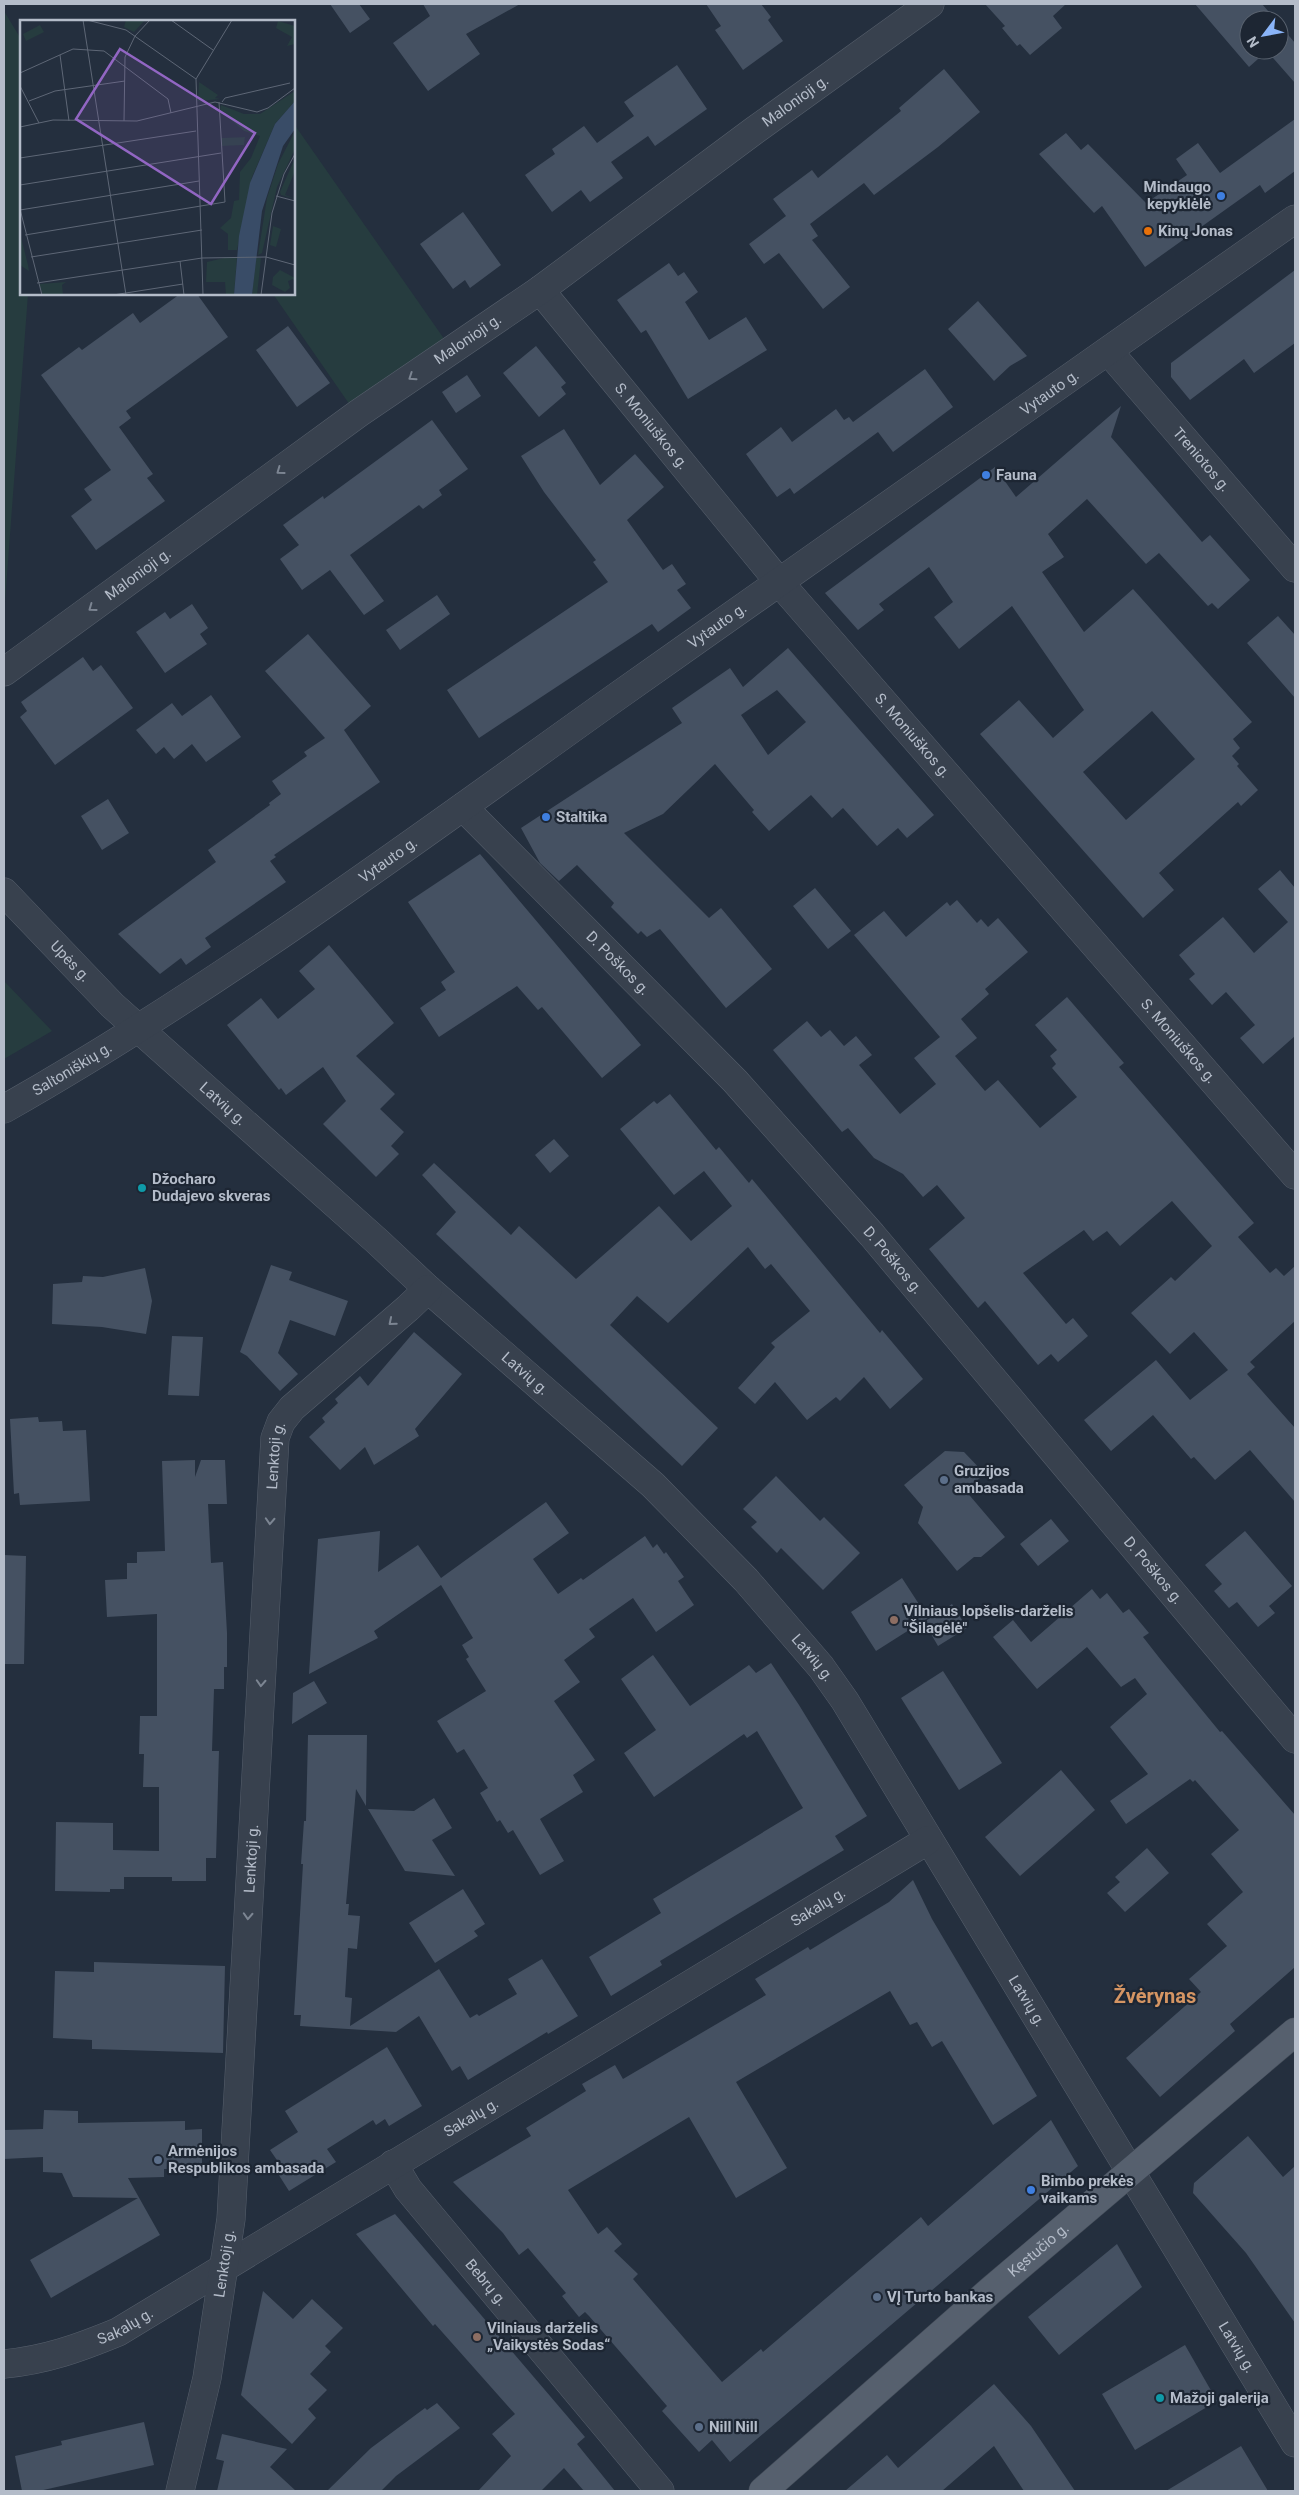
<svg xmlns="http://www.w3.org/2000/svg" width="1299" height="2495" viewBox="0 0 1299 2495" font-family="Roboto,sans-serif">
	<rect width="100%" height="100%" fill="#242f3e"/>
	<path fill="#263c3f" d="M4,11L21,39V294H28L4,615Z
		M294,124L447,343L352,408L273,294H294Z
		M4,981L52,1031L4,1059Z"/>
	<path fill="#455162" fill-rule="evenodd" d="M330,4H359L370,19L350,33Z
		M423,4H520L466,34L480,54L428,91L393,43L430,16Z
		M706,4H761L771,17L768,20L783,41L743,70L715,30L721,26Z
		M985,4H1066L1053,16L1062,28L1030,55L1020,44L1017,46L1002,28L1005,26Z
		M1195,4H1262L1276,20H1249V50H1279V24L1295,43V83L1267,51L1249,67Z
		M677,65L707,109L655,146L648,136L611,162L623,178L590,202L581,190L552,212L525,175L555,154L552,149L584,126L597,143L634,116L624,102Z
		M944,69L980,112L938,147L874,195L864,183L810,224L818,236L812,240L850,287L823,309L779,253L764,264L749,244L786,216L773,199L812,170L818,178L901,111L899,108Z
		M1295,119V171L1265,193L1260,185L1145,267L1102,206L1094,213L1039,154L1066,133L1081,150L1088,144L1146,203L1187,175L1176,159L1198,143L1220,173Z
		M463,212L501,265L470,288L465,280L453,289L420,244Z
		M669,263L678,276L684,272L698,292L685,302L709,340L746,317L767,350L688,399L646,330L641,333L617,300Z
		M1295,270V343L1254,373L1244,359L1190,400L1171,377V363Z
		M180,294H197L228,337L126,411L131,418L119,427L153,474L147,478L165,501L96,550L71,516L92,500L84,489L111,470L41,375L79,347L82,350L133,313L140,323Z
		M978,301L1027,356L1010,366L994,381L948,329Z
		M288,326L330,383L297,407L256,350Z
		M536,346L566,383L561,387L566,394L539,417L503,373Z
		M925,369L953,407L893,452L878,432L794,494L790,488L777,497L746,454L781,427L792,442L836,409L844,420L849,417L853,422Z
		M467,375L481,396L456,413L442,392Z
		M1121,406L1111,437L1202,542L1210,535L1250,580L1218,609L1212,603L1208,606L1159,553L1146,564L1087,499L1048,534L1064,557L1042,572L1084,632L1133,589L1252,722L1233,739L1240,748L1232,756L1239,764L1237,766L1258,790L1241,806L1238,802L1159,873L1174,890L1143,918L980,734L1019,700L1053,738L1084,710L1012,606L959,649L934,617L953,602L929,567L879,604L884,610L858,630L825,593L995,467L1016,497ZM1152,711L1195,759L1126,820L1083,772Z
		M432,420L468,469L439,490L442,495L423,509L419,505L350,555L384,601L364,615L330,570L302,590L280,559L299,545L283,525L323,496L324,499Z
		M564,429L600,485L635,454L664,487L627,520L663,570L672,564L686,584L677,590L691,608L658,632L652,624L479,738L447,690L608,582L593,562L596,560L544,492L521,456Z
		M437,595L450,614L400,650L386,630Z
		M192,604L208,628L200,634L207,644L165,673L136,632L165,612L170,619Z
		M1278,616L1295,635V698L1247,643Z
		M308,634L371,706L344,730L380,782L274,855L276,857L270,861L286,882L205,938L211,947L186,965L181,958L160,974L118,934L216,862L208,850L270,805L269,803L281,794L272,781L307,756L304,752L325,738L265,671Z
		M788,648L934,815L907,838L898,828L877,846L843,808L832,818L811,795L769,831L752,812L754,810L715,764L663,814L624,833L709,918L721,908L772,969L726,1008L660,929L647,937L641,931L638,934L611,907L614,903L577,865L559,881L540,863L521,828L682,723L672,708L730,668L743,687ZM777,690L806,722L768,755L741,715Z
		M83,657L93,671L101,665L133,708L55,765L20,717L27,711L21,702Z
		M211,695L241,737L206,762L192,744L174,759L164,747L156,754L136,730L172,703L182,716Z
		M108,799L129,833L102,850L81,816Z
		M480,854L641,1045L602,1078L542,1007L538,1010L517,986L439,1037L420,1008L446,990L441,982L455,972L408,902Z
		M1280,870L1295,888V1036L1263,1064L1240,1038L1255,1025L1226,992L1212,1005L1189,979L1195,974L1179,955L1223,917L1254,953L1288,922L1258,889Z
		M815,888L851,931L828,949L793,906Z
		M957,900L977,923L981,919L988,927L998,918L1028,952L985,989L989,994L961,1019L977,1038L955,1056L985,1091L998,1080L1040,1128L1077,1097L1052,1068L1056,1064L1050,1056L1057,1050L1035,1025L1067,997L1124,1063L1119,1067L1254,1223L1238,1237L1270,1273L1276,1268L1284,1276L1295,1266V1321L1250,1362L1255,1367L1247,1374L1295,1428V1502L1250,1450L1215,1480L1194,1457L1191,1459L1153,1415L1111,1451L1084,1420L1156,1360L1190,1400L1228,1370L1194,1332L1170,1354L1131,1313L1171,1277L1175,1281L1212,1246L1172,1201L1120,1246L1107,1231L1093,1241L1084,1230L1023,1273L1066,1324L1073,1318L1088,1336L1058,1362L1051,1354L1038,1365L985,1301L978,1308L929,1249L965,1218L937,1185L923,1197L903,1174L874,1158L848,1128L842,1132L773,1050L807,1021L821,1037L830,1030L844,1046L856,1036L872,1055L859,1065L900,1114L936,1084L914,1058L940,1037L854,935L884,911L906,937L947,902L950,906Z
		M329,945L394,1023L356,1056L395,1094L380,1109L404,1132L391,1146L399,1154L376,1177L323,1124L346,1101L323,1067L286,1095L281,1088L279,1090L227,1025L261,998L278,1019L315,989L299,971Z
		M670,1094L716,1150L719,1147L749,1183L752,1179L880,1333L882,1330L923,1379L890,1409L864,1377L840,1401L836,1397L807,1420L775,1382L755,1404L738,1388L775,1347L771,1343L810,1311L771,1264L765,1269L748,1247L668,1323L637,1296L610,1325L718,1428L682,1466L436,1234L456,1212L422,1175L434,1163L511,1235L519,1226L576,1279L659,1206L691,1241L732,1206L704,1171L674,1195L620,1129L654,1101L657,1104Z
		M554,1139L569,1156L550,1173L535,1155Z
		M271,1265L292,1272L289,1280L348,1301L335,1336L290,1320L278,1353L298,1374L280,1391L247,1356L240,1352Z
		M145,1268L152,1301L146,1334L102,1327L52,1324L53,1284L82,1282L83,1276L103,1277Z
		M414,1332L462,1374L415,1429L419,1436L374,1465L365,1447L340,1470L309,1437L325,1422L322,1418L338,1403L335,1399L360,1376L368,1386Z
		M172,1336L203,1337L199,1396L168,1395Z
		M38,1417L39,1422L62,1421L63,1431L86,1430L90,1501L20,1505L19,1493L14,1494L10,1419Z
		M945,1451L964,1452L985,1474L965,1490L1005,1537L981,1557H974L957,1571L918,1523L923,1507L904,1485Z
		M195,1460V1477L201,1460H225L227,1504H208L211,1563L223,1562L227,1633V1667H224V1689H214L212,1751H219L216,1858H206V1881H172V1877H124V1889H110V1892L55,1891L56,1822L113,1823V1850L159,1851V1787H143L144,1754H139L140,1716H157V1614L107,1617L105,1580L127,1579V1563H137V1552L165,1551L162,1461Z
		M776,1476L820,1521L824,1517L860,1553L823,1590L781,1548L777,1553L751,1527L757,1522L743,1509Z
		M546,1502L569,1533L533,1559L558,1594L581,1578L583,1580L645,1536L653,1548L657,1544L664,1554L666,1552L684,1577L678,1581L694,1605L656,1632L633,1598L589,1629L595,1637L564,1660L580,1682L554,1701L595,1760L573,1775L583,1792L540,1819L564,1861L540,1875L513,1830L508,1833L500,1820L497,1822L480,1793L488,1788L464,1749L457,1753L437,1721L486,1691L466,1659L469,1657L462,1645L473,1638L441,1585L374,1631L378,1638L309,1674L318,1539L380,1531L378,1572L418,1545L441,1578Z
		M1051,1519L1069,1541L1038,1566L1020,1544Z
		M1245,1531L1292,1586L1269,1606L1275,1613L1258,1627L1237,1602L1229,1608L1214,1591L1222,1584L1205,1565Z
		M4,1555L26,1556L24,1664H4Z
		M902,1578L928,1618L876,1651L851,1612Z
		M1092,1589L1100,1599L1107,1593L1123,1613L1129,1609L1149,1633L1143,1637L1161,1660L1220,1732L1222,1731L1295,1815V1967L1230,2024L1235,2031L1160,2097L1126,2058L1201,1992L1189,1979L1227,1946L1207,1924L1243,1892L1211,1854L1239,1830L1195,1780L1193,1782L1190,1779L1126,1824L1110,1801L1148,1774L1110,1727L1147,1694L1135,1678L1121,1687L1087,1647L1037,1689L993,1637L1013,1620L1031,1642Z
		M952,1604L967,1628L938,1646L924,1622Z
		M653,1655L690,1706L749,1665L756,1673L771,1663L799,1705L867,1816L835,1836L844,1850L660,1961L662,1965L611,1996L589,1957L661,1913L653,1899L803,1808L757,1731L747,1738L744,1734L654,1797L624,1753L656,1730L621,1679Z
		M943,1671L1002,1763L959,1790L901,1698Z
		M314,1681L327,1703L292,1724L293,1693Z
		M308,1735H367L366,1806L356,1789L346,1904H349L348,1915L360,1916L357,1949L348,1948L345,1997L352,1998L350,2026L439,1969L470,2018L477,2014L479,2016L517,1994L508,1979L542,1959L578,2016L548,2034L547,2032L468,2080L460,2066L452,2071L419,2016L396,2032L300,2026L301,2015H294L303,1864H301L304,1821H306Z
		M1061,1770L1095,1810L1020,1876L985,1837Z
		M434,1798L452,1828L432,1840L455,1876L405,1871L368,1809L414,1811Z
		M1147,1848L1169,1873L1125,1912L1107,1893L1120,1882L1115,1877Z
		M913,1880L932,1919L1037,2096L993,2125L942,2041L932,2047L917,2022L910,2025L890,1991L736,2082L787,2168L736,2198L689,2117L568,2190L598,2234L607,2227L622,2244L614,2251L638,2274L633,2279L722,2382L761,2349L763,2352L921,2217L928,2226L1051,2120L1078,2166L730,2462L712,2440L699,2452L662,2411L667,2406L589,2316L585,2312L579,2317L562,2296L566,2293L528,2248L519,2255L503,2233L453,2182L531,2136L526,2128L586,2091L582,2084L615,2065L623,2079L766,1995L755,1979L808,1947L810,1950L889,1902Z
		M463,1889L485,1924L474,1931L478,1936L435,1963L409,1923Z
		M94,1962L225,1966L223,2053L92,2049V2040L53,2038L55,1971L94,1972Z
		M387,2047L422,2106L389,2126L385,2119L376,2125L373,2120L327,2149L336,2162L289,2191L275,2169L281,2166L270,2150L298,2132L285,2111Z
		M44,2110L78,2111V2123L185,2121V2130L202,2129V2168L164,2169V2177L128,2178L160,2235L51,2298L30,2260L138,2198L73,2197L62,2173L43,2172V2157L4,2159V2130L43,2129Z
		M1248,2136L1283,2177L1295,2166V2323L1246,2253L1193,2193L1194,2183Z
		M395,2214L585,2437L577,2444L615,2491H584L564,2468L541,2491H478L511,2456L492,2434L515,2414L435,2324L433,2326L356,2234Z
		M1117,2244L1142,2287L1059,2355L1028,2317Z
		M263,2291L293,2319L312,2299L343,2328L325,2346L331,2352L310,2374L327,2390L308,2409L316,2418L292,2444L241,2395Z
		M1185,2345L1217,2401L1135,2450L1102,2394Z
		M994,2384L1031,2426L1075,2491H1024L994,2446L942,2491H845L887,2455L898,2468Z
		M437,2403L460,2428L396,2476L381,2491H327L371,2448L425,2408L427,2410Z
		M144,2422L154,2465L39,2491H22L15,2456L62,2445L61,2441Z
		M222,2434L287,2449L270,2467L296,2491H217L224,2461L216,2459Z
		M1241,2446L1268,2491H1166Z"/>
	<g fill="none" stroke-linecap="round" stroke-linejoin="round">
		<defs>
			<g id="minor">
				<path id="s1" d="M540,290L779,582L1295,1175"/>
				<path id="s2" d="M1109,352L1295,568"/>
				<path id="s3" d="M4,672L359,413L540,290L755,130L930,4"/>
				<path id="s4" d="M463,807L735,1081L872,1235L1295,1739"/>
				<path id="s5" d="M4,892L112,1005L378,1242L428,1289L653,1485L746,1580L821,1667L845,1701L1295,2443"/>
				<path id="s6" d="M4,1109C217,988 413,842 612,700C839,539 1068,381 1295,219"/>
				<path id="s7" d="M393,2164L408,2189L660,2491"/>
				<path id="s8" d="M4,2364C46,2360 79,2348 118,2332L928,1840"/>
				<path id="s9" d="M180,2491L207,2378L231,2219L275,1438L281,1422L292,1408L408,1308L428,1289"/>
			</g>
			<g id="major">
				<path id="s10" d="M763,2491L990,2291L1295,2032"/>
			</g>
		</defs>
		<use href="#minor" stroke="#565f6c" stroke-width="29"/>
		<use href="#major" stroke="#414a57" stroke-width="29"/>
		<use href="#minor" stroke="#38414e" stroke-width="28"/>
		<use href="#major" stroke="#56606e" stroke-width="28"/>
	</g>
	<defs><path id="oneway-chevron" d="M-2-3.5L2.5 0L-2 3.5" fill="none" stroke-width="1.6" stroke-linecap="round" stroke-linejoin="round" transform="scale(1.25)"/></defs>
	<g stroke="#7c8592">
		<use href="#oneway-chevron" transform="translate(412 377) rotate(146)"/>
		<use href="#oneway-chevron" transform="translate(280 471) rotate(144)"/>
		<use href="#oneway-chevron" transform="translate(92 608) rotate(144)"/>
		<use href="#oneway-chevron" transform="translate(392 1322) rotate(140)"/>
		<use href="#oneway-chevron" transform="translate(270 1521) rotate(93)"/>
		<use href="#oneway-chevron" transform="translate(261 1683) rotate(93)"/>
		<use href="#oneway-chevron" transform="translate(248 1916) rotate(93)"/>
	</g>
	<g fill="#3f7fe0" stroke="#1d2633" stroke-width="2">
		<circle cx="1221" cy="196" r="5"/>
		<circle cx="986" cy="475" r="5"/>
		<circle cx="546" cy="817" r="5"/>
		<circle cx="1031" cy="2190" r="5"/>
	</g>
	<circle fill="#e8710a" stroke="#1d2633" stroke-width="2" cx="1148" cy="231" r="5"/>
	<g fill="#0f9aa8" stroke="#1d2633" stroke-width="2">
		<circle cx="142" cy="1188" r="5"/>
		<circle cx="1160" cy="2398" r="5"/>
	</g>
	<g fill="#5c6f8a" stroke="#1d2633" stroke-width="2">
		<circle cx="944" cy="1480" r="5"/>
		<circle cx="158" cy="2160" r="5"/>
		<circle cx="877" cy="2297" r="5"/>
		<circle cx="699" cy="2427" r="5"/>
	</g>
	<g fill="#8d6e63" stroke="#1d2633" stroke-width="2">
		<circle cx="894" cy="1620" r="5"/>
		<circle cx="477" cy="2337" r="5"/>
	</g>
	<g text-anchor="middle" stroke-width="4.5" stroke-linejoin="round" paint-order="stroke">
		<g font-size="15" fill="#b4bcc9" stroke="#1d2633">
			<text dy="5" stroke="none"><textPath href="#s3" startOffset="976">Malonioji g.</textPath></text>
			<text dy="5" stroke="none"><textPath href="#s3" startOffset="571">Malonioji g.</textPath></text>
			<text dy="5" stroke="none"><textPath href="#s6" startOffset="1268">Vytauto g.</textPath></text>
			<text dy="5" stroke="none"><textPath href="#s1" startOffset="176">S. Moniuškos g.</textPath></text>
			<text dy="5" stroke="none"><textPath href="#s2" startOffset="142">Treniotos g.</textPath></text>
			<text dy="5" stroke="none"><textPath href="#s3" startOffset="166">Malonioji g.</textPath></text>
			<text dy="5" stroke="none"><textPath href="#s6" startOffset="862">Vytauto g.</textPath></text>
			<text dy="5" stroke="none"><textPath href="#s1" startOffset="581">S. Moniuškos g.</textPath></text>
			<text dy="5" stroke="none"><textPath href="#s6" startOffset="458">Vytauto g.</textPath></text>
			<text dy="5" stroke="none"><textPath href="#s5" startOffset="96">Upės g.</textPath></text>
			<text dy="5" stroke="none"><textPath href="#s4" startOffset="220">D. Poškos g.</textPath></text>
			<text dy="5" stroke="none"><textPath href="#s1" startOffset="986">S. Moniuškos g.</textPath></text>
			<text dy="5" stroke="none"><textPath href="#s6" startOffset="79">Saltoniškių g.</textPath></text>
			<text dy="5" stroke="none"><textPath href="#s5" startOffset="305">Latvių g.</textPath></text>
			<text dy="5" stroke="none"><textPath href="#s4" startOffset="625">D. Poškos g.</textPath></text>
			<text dy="5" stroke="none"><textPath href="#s5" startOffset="710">Latvių g.</textPath></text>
			<text dy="5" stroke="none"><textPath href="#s9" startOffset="1042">Lenktoji g.</textPath></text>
			<text dy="5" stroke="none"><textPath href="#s4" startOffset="1030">D. Poškos g.</textPath></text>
			<text dy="5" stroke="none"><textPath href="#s5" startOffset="1115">Latvių g.</textPath></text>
			<text dy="5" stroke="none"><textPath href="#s9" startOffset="638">Lenktoji g.</textPath></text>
			<text dy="5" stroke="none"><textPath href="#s8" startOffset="938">Sakalų g.</textPath></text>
			<text dy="5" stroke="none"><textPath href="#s5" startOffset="1520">Latvių g.</textPath></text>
			<text dy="5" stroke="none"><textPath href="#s8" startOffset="532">Sakalų g.</textPath></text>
			<text dy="5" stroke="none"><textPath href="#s10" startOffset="366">Kęstučio g.</textPath></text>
			<text dy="5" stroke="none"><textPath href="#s9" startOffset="232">Lenktoji g.</textPath></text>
			<text dy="5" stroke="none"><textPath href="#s7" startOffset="151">Bebrų g.</textPath></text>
			<text dy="5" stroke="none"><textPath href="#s8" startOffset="128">Sakalų g.</textPath></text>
			<text dy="5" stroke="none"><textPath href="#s5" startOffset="1925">Latvių g.</textPath></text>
		</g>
		<g font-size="15" font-weight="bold" fill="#b4bcc9" stroke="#1d2633" text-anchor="start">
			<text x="1211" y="192" text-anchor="end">Mindaugo<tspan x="1211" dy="17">kepyklėlė</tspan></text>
			<text x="1158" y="236">Kinų Jonas</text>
			<text x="996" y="480">Fauna</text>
			<text x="556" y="822">Staltika</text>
			<text x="152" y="1184">Džocharo<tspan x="152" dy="17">Dudajevo skveras</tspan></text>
			<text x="954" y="1476">Gruzijos<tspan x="954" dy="17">ambasada</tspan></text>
			<text x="904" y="1616">Vilniaus lopšelis-darželis<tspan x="904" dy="17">"Šilagėlė"</tspan></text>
			<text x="168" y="2156">Armėnijos<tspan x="168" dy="17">Respublikos ambasada</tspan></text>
			<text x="1041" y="2186">Bimbo prekės<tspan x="1041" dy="17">vaikams</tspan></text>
			<text x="887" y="2302">VĮ Turto bankas</text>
			<text x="487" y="2333">Vilniaus darželis<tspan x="487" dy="17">„Vaikystės Sodas“</tspan></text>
			<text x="1170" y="2403">Mažoji galerija</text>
			<text x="709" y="2432">Nill Nill</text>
		</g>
		<g font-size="20" font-weight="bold" fill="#d59563" stroke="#1d2633">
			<text x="1155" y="2003">Žvėrynas</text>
		</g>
	</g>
	<g transform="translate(20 20)">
		<rect width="275" height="275" fill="#242f3e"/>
		<path d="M106,0H125L114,12L104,7ZM258,1L275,6V24L267,26L272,17L256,8ZM20,5L24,12L6,21L3,14ZM179,62L198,75L195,78L200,79L178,81ZM275,71V81L255,104L232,157L217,230H208V214L200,208L211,198L214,181L219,180L220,152L231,138L240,116L224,111L200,91L201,85L224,94H240ZM275,111V129L257,167L242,233L238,235L247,178L258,144ZM225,117L224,125L202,126L201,118ZM275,138V151L265,175L275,179L261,175L260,172ZM253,206L261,209L256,227L250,225ZM0,213L8,245L9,251L0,245ZM208,237H217L214,275H206L205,262H186L187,242ZM236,238H241L237,275H232ZM260,250L275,258V262L273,259L268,261L270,268L265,272L252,265L253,257ZM46,262L42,265L43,275H23L19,264Z" fill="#263c3f"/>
		<path d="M275,81V109L263,126L242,191L232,275H214L219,216L230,163L255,104Z" fill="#394c67"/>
		<path fill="none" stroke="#5e6776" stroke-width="1" d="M63,0L106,275M67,0L106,10L176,59M151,0L193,30M40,35L49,101M0,53L53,29L84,31L148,79L151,93M0,66L19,103M9,81L35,71L105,61M202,82L205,78L270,63M104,101L105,37L115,16L130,0M0,107L33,100L117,101L195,82L237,92L248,88L275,68M0,138L176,111M0,165L201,133M256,176L275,181M0,189L22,275M0,190L179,161M5,215L205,182L199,82M11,237L182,210M246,237L275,245M160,241L164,275M17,263L182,238L246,237M93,275L163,264M183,275L176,59L212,0M241,275L252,193L264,154L275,134"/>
		<path fill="#9266c3" fill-opacity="0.15" stroke="#9266c3" stroke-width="2.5" d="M100,29L235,113L191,184L56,99Z"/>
		<rect width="275" height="275" fill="none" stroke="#b4bcc9" stroke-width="2.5"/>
	</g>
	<rect width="1299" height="2495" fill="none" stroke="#b4bcc9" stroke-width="10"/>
	<g transform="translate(1264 35) rotate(238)"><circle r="24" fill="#1d2633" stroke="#59626f"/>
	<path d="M0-4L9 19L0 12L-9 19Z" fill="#8ab4f8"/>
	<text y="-8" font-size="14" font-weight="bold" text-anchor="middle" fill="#b4bcc9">N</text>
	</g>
</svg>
